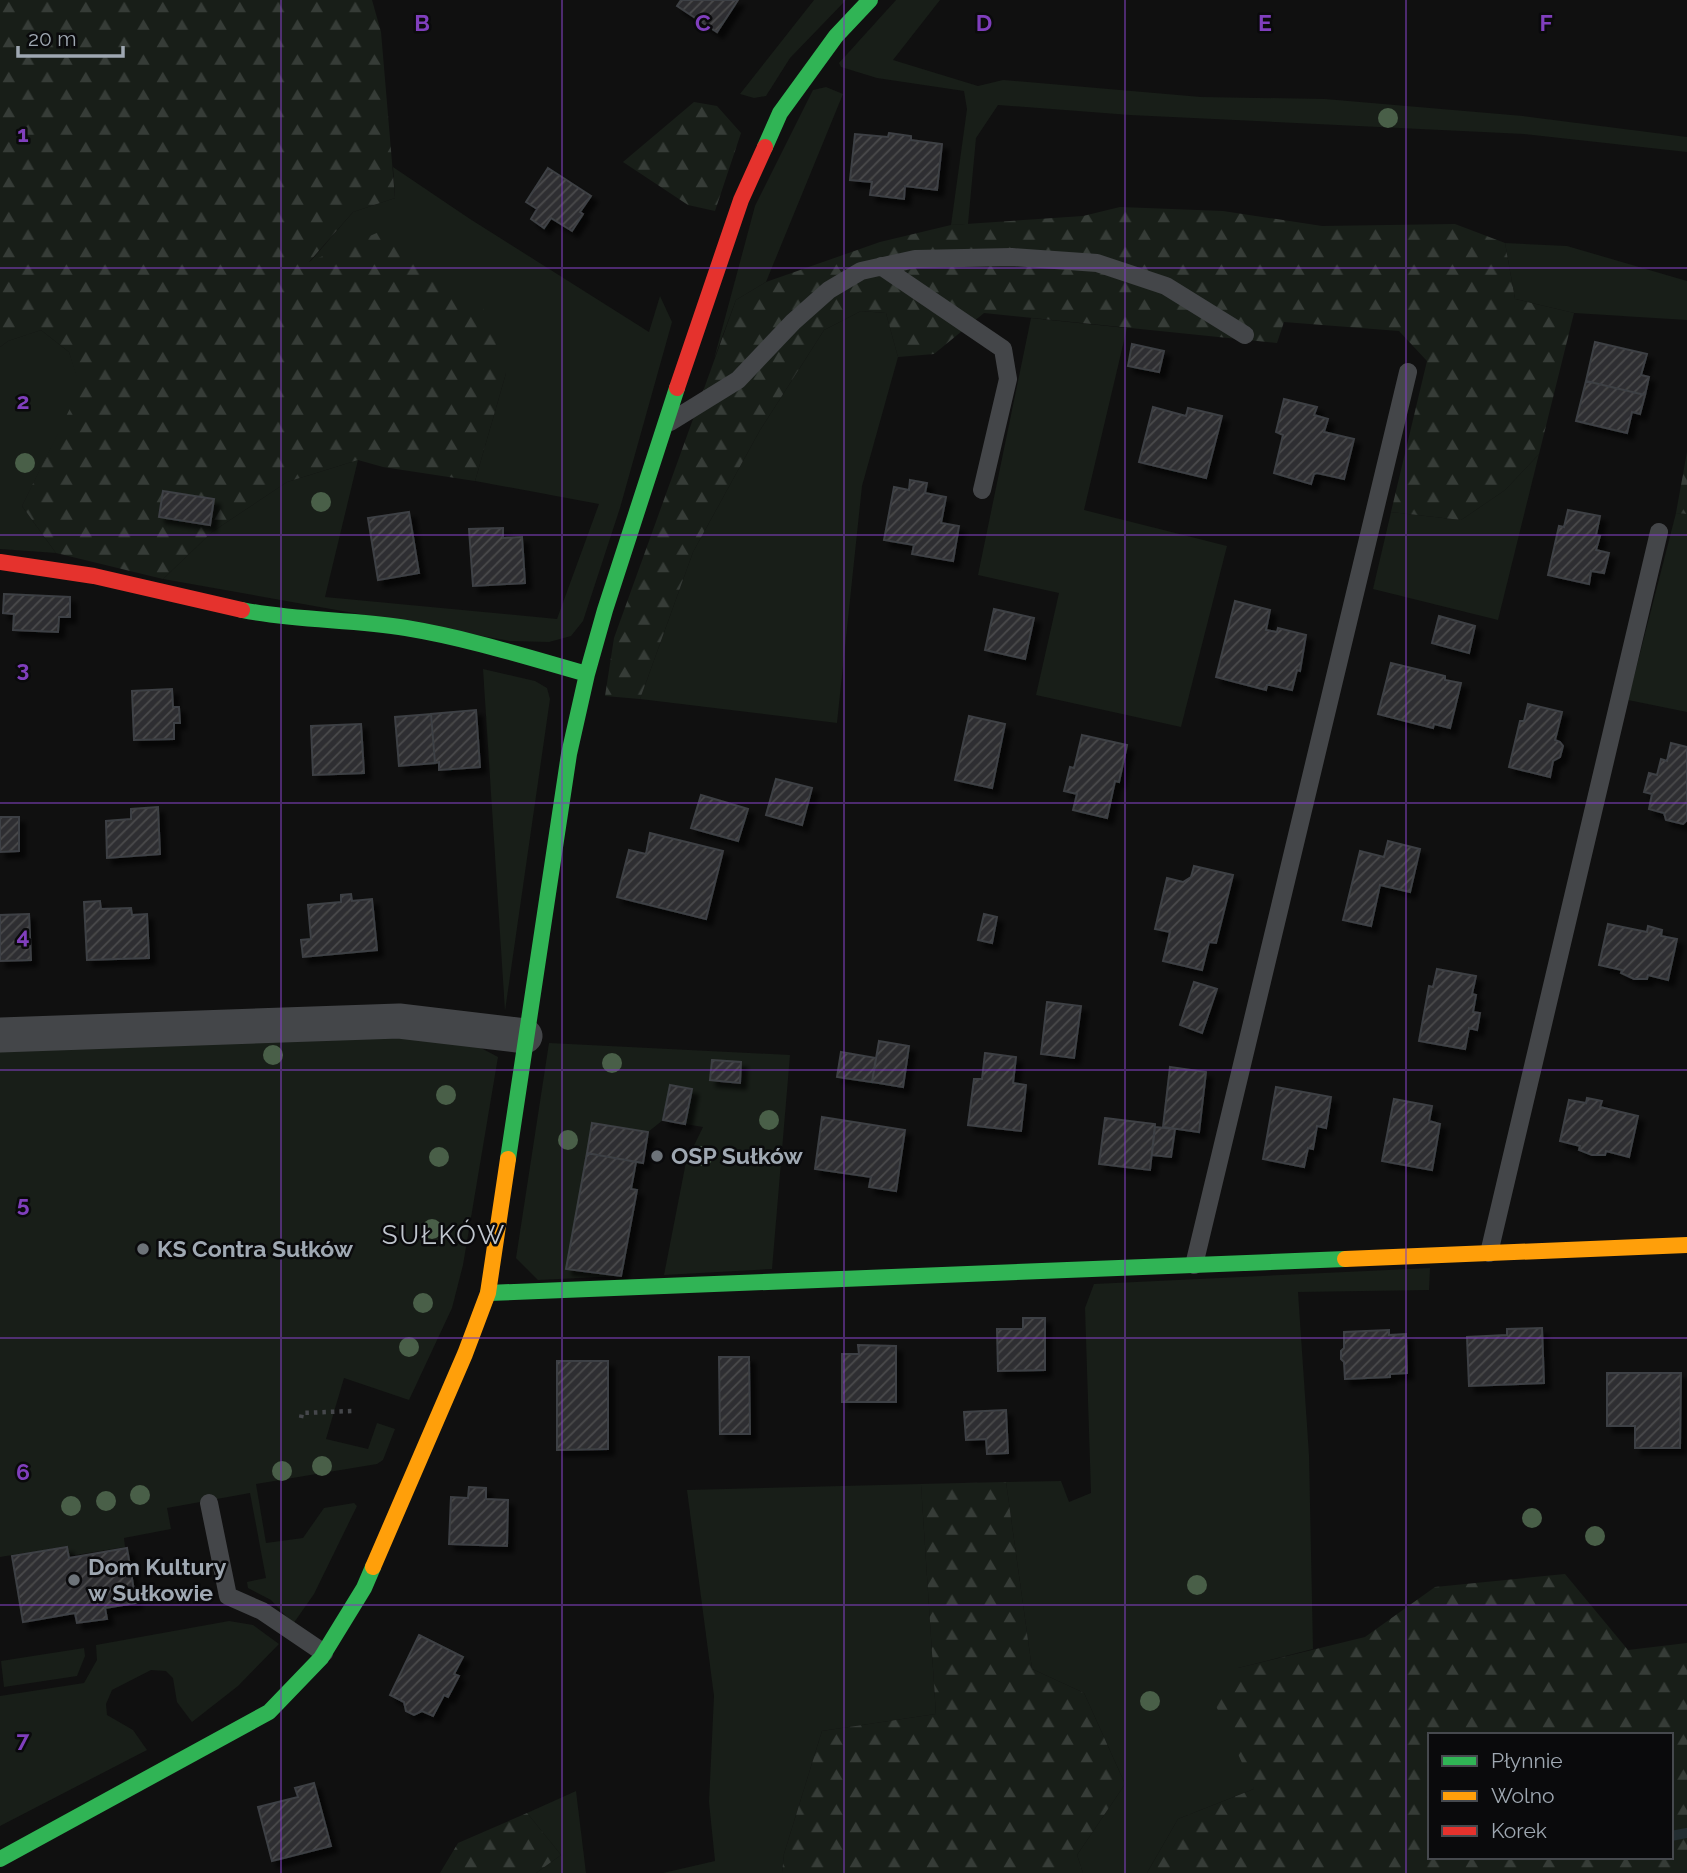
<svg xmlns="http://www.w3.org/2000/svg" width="1687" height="1873" viewBox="0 0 1687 1873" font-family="Raleway,sans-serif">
	<defs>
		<pattern id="forest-firs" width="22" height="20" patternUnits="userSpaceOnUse" patternTransform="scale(1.75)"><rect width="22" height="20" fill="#181e18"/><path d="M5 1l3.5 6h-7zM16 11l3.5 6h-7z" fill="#363c37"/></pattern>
		<pattern id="building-hatch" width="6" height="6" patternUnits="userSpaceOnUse" patternTransform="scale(1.75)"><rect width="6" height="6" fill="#2f2f31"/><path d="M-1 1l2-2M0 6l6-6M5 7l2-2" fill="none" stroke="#4a4a4c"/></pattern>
		<filter id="shadow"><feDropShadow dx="6" dy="6" stdDeviation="2" flood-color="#0009"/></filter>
	</defs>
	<rect width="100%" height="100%" fill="#101010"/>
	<path fill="#181e18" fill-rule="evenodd" d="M814,0H846L790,58L766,96L754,98L740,94Z
		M896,0H940L893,60L978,86L1003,80L1201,97L1325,99L1523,116L1687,137V152L1524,134L1130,115L998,105L976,138L968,224L951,225L967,109L964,91L877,78L841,67L839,63Z
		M826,87L843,94L766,282L736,300L714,359L755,206L813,90Z
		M393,167L470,219L649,332L660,296L672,322L620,508L583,621L571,636L549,642L510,641L163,579L212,532L287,482L358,460L325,597L557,619L599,504L475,481L506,373L308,264L353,212L395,198Z
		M1505,243L1567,246L1687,281V320L1574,313L1515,299Z
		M861,311L886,313L898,357L862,486L837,723L640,699L693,552L760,430L824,330Z
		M1031,318L1127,328L1084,510L1227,546L1181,727L1036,695L1059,593L978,575Z
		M41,330L69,352L81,388L22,506L56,553L0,549V347L8,341Z
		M1539,454L1498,620L1373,589L1391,512L1461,520L1505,490Z
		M1676,513L1687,514V712L1628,700Z
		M483,669L535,681L547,688L550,699L505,1011Z
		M290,1035L462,1038L498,1057L463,1265L452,1308L409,1400L344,1378L326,1439L368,1449L377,1423L395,1429L383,1460L377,1464L256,1484L266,1543L303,1538L324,1508L354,1503L357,1506L314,1594L293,1624L271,1600L248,1588L247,1582L266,1578L250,1493L167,1508L171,1529L124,1538L125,1547L70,1556L67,1546L0,1557V1051Z
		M549,1043L790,1055L772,1269L664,1275L686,1162L703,1127L685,1124L691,1089L670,1085L663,1120L648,1132L592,1124L566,1269L621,1276L538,1280L516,1258ZM712,1060L741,1062L740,1082L711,1080Z
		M1430,1268L1429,1290L1298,1292L1309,1455L1313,1649L1238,1668L1254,1789L1178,1819L1147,1873H1083L1077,1855L1125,1784L1084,1693L1032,1669L1006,1482L1061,1481L1069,1502L1091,1493L1085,1308L1094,1284Z
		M921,1484L936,1714L822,1731L784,1854L782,1873H663L715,1861L709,1802L714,1696L687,1490Z
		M229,1621L253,1625L279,1644L238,1686L192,1722L177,1702L173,1678L166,1671L151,1670L112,1690L106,1704L107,1715L133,1730L147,1750L0,1826V1696L84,1683L97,1660L96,1645Z
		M84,1648L85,1656L77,1676L4,1687L1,1661Z
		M576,1791L586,1873H536L561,1855L527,1813Z"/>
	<path fill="url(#forest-firs)" fill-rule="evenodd" d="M0,0H372L381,32L395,198L353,212L309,262L379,232L483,307L506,373L475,481L383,467L358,460L287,482L212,532L163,579L56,553L22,506L80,388L69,352L41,330L8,341L0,347Z
		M694,102L717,106L741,133L715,211L688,205L623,162Z
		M1120,207L1223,211L1322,226L1455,224L1505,243L1515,299L1574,313L1539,454L1505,490L1461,520L1391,512L1427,361L1399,331L1284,322L1277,343L984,313L934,354L898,357L886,313L861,311L824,330L760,430L693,552L640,699L605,696L614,638L736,300L766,282L880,242L951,225L1083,216Z
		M1687,452V514L1676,513Z
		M1006,1482L1032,1669L1084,1693L1125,1784L1077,1855L1083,1873H782L784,1854L822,1731L936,1714L921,1484Z
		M1565,1574L1628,1650L1687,1643V1873H1147L1178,1819L1254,1789L1211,1695L1238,1668L1365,1637L1435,1587ZM1430,1735H1671V1857H1430Z
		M527,1813L561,1855L536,1873H440L458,1843Z"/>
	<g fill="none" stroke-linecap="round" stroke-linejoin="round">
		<path stroke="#232d31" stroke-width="10" d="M1671,1836L1687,1833"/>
	</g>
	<path fill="url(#building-hatch)" stroke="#3e4044" stroke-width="2" filter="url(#shadow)" d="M681,0H738L717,32L677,6Z
		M889,133L911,136V140L942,144L937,190L905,186L904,199L870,195L872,182L850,180L855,134L888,137Z
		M548,168L591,196L580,212L583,214L572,231L551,218L544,228L531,219L537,209L526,202Z
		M1595,342L1647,354L1641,375L1649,377L1645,395L1586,381Z
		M1132,344L1164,351L1159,372L1128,366Z
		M1586,381L1645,395L1640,414L1632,412L1627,433L1576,421Z
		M1284,399L1317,407L1314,415L1328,419L1324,432L1354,439L1344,479L1317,473L1314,474L1311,484L1274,473L1283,435L1276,432Z
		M1153,407L1186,416L1188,408L1222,416L1206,478L1139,462Z
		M910,480L927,483L925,493L946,497L941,523L959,526L953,561L912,554L914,545L884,540L894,487L909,490Z
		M163,491L214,499L210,525L159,517Z
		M1568,510L1600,516L1596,535L1600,536L1596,550L1609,553L1604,573L1591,571L1589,584L1548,575L1559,526L1564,527Z
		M409,512L419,573L378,580L368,518Z
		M503,528V538L522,537L525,583L473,586L469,529Z
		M4,594L70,597V617H59L58,632L13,630L14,614L3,613Z
		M1235,601L1270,610L1266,630L1277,632L1278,628L1306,635L1300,671L1297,670L1292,690L1270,685H1267L1266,690L1216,677Z
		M994,609L1034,618L1025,659L985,650Z
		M1439,616L1475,626L1469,653L1432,643Z
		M1391,663L1445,676V680L1461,683L1450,728L1434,724L1433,728L1378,714Z
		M172,689L173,707H179L180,723H174V739L134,740L132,691Z
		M1528,704L1562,712L1555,740L1560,742L1563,746L1560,757L1553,761L1550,777L1509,767L1520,721H1524Z
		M476,710L480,767L439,770V762L435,763L431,714Z
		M431,714L435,763L399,766L395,717Z
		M969,716L1005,724L992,788L955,780Z
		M361,724L364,773L313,775L311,726Z
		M1082,735L1127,745L1119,782L1115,781L1107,818L1073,810L1077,794L1064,791L1070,767L1074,768Z
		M1671,743L1687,747V820L1683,824L1666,820L1664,813L1649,809L1652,794L1644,792L1649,773L1657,775L1661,759L1667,761Z
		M776,779L812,788L802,825L766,815Z
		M701,795L748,809L738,841L691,828Z
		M158,807L160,854L107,858L106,821L131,819V809Z
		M0,817H19V851L0,852Z
		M650,833L723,851L706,919L617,897L629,850L646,854Z
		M1388,841L1420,849L1410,892L1380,885L1371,926L1343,920L1360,851L1384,857Z
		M1194,866L1233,875L1216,943L1209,942L1202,970L1163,961L1170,932L1155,929L1167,878L1183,882L1191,877Z
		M351,894L352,901L372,899L377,950L303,957L301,940L311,939L308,905L341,902V895Z
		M100,901L101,909L131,908L132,915L147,914L149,958L87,960L84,902Z
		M29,914L31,960L0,961V915Z
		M984,914L997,917L992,943L978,940Z
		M1608,924L1647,932L1648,926L1662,930L1661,936L1677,939L1668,980L1648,975L1647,979H1634L1621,973L1622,970L1599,965Z
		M1437,969L1476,976L1472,994L1476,995L1473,1012L1480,1013L1477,1030L1469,1028L1465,1049L1419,1041L1429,986L1433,987Z
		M1194,982L1217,989L1202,1033L1180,1025Z
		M1047,1002L1081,1006L1074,1058L1041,1054Z
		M879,1041L909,1046L903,1087L872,1082Z
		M841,1052L876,1058L872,1082L837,1077Z
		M985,1053L1016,1057L1013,1083L1026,1085L1021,1131L968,1125L974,1079H982Z
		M712,1060L741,1062L740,1083L710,1080Z
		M1170,1067L1206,1072L1199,1132L1163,1127Z
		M670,1085L692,1089L685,1124L663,1120Z
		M1276,1087L1331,1097L1326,1128L1317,1126L1313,1149L1308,1148L1304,1167L1263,1159Z
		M1587,1098L1602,1101L1600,1107L1638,1116L1629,1157L1606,1151L1605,1155H1592L1579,1150L1580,1146L1560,1141L1569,1100L1586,1103Z
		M1394,1099L1432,1106L1429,1121L1440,1124L1432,1170L1382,1161Z
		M822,1117L905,1130L896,1191L869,1187L871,1177L815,1169Z
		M1105,1118L1155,1124L1150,1170L1099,1164Z
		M592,1123L648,1132L643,1163L587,1153Z
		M1155,1127L1175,1129L1171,1157L1152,1155Z
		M587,1153L636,1162L631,1189L637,1190L621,1276L566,1269Z
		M1023,1318H1045V1370L998,1371L997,1329H1023Z
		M1542,1328L1544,1383L1469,1386L1467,1337L1507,1335V1329Z
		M1389,1330V1335L1406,1334L1407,1373L1390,1374V1377L1345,1379L1344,1362L1341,1359V1351L1344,1348V1332Z
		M858,1345L896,1346V1402H842V1354H859Z
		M719,1357H749L750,1434H720Z
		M557,1361H608V1449L557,1450Z
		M1607,1373H1681L1680,1448H1635V1426H1607Z
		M1006,1410L1008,1453L987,1454L986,1439L966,1440L964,1412Z
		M469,1487L486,1488V1499L508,1500L507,1546L449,1544L451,1497L468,1498Z
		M67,1547L69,1558L127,1548L136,1603L105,1608L107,1619L77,1623L75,1613L23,1622L12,1556Z
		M419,1635L463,1657L454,1674L459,1676L448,1697L444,1695L433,1716L422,1711L414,1715L406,1711L404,1702L390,1695Z
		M314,1783L331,1846L272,1861L258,1807L298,1797L295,1788Z"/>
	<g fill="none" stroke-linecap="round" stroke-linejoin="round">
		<path stroke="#45474b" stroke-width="4.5" stroke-dasharray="3.5 5" stroke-linecap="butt" d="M301,1418L302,1413L352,1411"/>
		<path stroke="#444649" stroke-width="18" d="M881,266L1003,349L1008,379L982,490
			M670,422L738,380L793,322L829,290L861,271L915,259L1012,257L1097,263L1166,286L1245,335
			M1489,1253L1659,532
			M1194,1265L1408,372
			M209,1503L228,1596L262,1611L324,1653"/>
		<path stroke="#444649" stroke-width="35" d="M0,1035L399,1021L525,1036"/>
		<path stroke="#30b455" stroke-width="16" d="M765,147L780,113L836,36L870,0
			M242,610C296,621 352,619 406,628C467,638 527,657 587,674
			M508,1159L569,754L587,674L605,610L677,388
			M488,1293L1345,1259
			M0,1859L269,1712L321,1658L364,1588L373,1567"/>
		<path stroke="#ff9f0a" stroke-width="16" d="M1345,1259L1687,1245
			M373,1567L465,1354L488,1293L508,1159"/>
		<path stroke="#e5322d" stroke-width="16" d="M677,388L741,200L765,147
			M0,562L94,576L242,610"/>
	</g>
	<g fill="#495f48">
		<circle cx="1388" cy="118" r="10"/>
		<circle cx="25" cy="463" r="10"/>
		<circle cx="321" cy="502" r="10"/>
		<circle cx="273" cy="1055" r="10"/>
		<circle cx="612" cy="1063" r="10"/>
		<circle cx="446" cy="1095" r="10"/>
		<circle cx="769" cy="1120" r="10"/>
		<circle cx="568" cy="1140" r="10"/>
		<circle cx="703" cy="1156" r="10"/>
		<circle cx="439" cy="1157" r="10"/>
		<circle cx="432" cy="1229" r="10"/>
		<circle cx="423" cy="1303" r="10"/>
		<circle cx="409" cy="1347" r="10"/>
		<circle cx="322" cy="1466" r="10"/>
		<circle cx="282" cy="1471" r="10"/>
		<circle cx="140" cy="1495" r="10"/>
		<circle cx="106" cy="1501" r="10"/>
		<circle cx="71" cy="1506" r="10"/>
		<circle cx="1532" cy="1518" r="10"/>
		<circle cx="1595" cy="1536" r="10"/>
		<circle cx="1197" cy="1585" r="10"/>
		<circle cx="1150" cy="1701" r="10"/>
	</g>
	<path fill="none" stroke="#803fbd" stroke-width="2" stroke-opacity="0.55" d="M281,0V1873M562,0V1873M844,0V1873M1125,0V1873M1406,0V1873M0,268H1687M0,535H1687M0,803H1687M0,1070H1687M0,1338H1687M0,1605H1687"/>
	<g fill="#6d7379" stroke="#0a0a0c" stroke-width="2.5">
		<circle cx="657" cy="1156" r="7"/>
		<circle cx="143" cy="1249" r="7"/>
		<circle cx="74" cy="1580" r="7"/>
	</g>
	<g text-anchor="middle" stroke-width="5" stroke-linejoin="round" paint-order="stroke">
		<g font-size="23" font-weight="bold" fill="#9fa8b2" stroke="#0a0a0c" text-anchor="start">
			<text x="671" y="1164">OSP Sułków</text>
			<text x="157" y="1257">KS Contra Sułków</text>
			<text x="88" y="1575">Dom Kultury<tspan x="88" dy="26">w Sułkowie</tspan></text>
		</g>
		<g font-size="26" letter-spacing="2" fill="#c0c6ce" stroke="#0a0a0c">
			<text x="444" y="1244">SUŁKÓW</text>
		</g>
	</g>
	<g font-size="23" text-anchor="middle" font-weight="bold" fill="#803fbd" stroke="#0a0a0c" stroke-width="5" stroke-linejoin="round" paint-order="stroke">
		<text x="422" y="31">B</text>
		<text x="703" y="31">C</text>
		<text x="984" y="31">D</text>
		<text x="1265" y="31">E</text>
		<text x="1546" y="31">F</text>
		<text x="23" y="142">1</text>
		<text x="23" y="409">2</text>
		<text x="23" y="677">3</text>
		<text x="23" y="944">4</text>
		<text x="23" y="1212">5</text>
		<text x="23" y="1480">6</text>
		<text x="23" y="1747">7</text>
	</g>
	<rect x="1428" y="1733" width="245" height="126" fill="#0a0a0c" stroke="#46494e" stroke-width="2"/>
	<rect x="1442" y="1756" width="35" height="10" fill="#30b455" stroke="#46494e" stroke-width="2"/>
	<text x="1491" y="1768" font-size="21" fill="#9fa8b2">Płynnie</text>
	<rect x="1442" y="1791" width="35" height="10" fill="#ff9f0a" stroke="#46494e" stroke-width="2"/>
	<text x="1491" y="1803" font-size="21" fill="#9fa8b2">Wolno</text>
	<rect x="1442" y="1826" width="35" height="10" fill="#e5322d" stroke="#46494e" stroke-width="2"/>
	<text x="1491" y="1838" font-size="21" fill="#9fa8b2">Korek</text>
	<path d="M18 46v10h105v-10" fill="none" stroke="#9fa8b2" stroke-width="3.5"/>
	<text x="28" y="46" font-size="21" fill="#9fa8b2" stroke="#0a0a0c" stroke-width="5" paint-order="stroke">20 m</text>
</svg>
